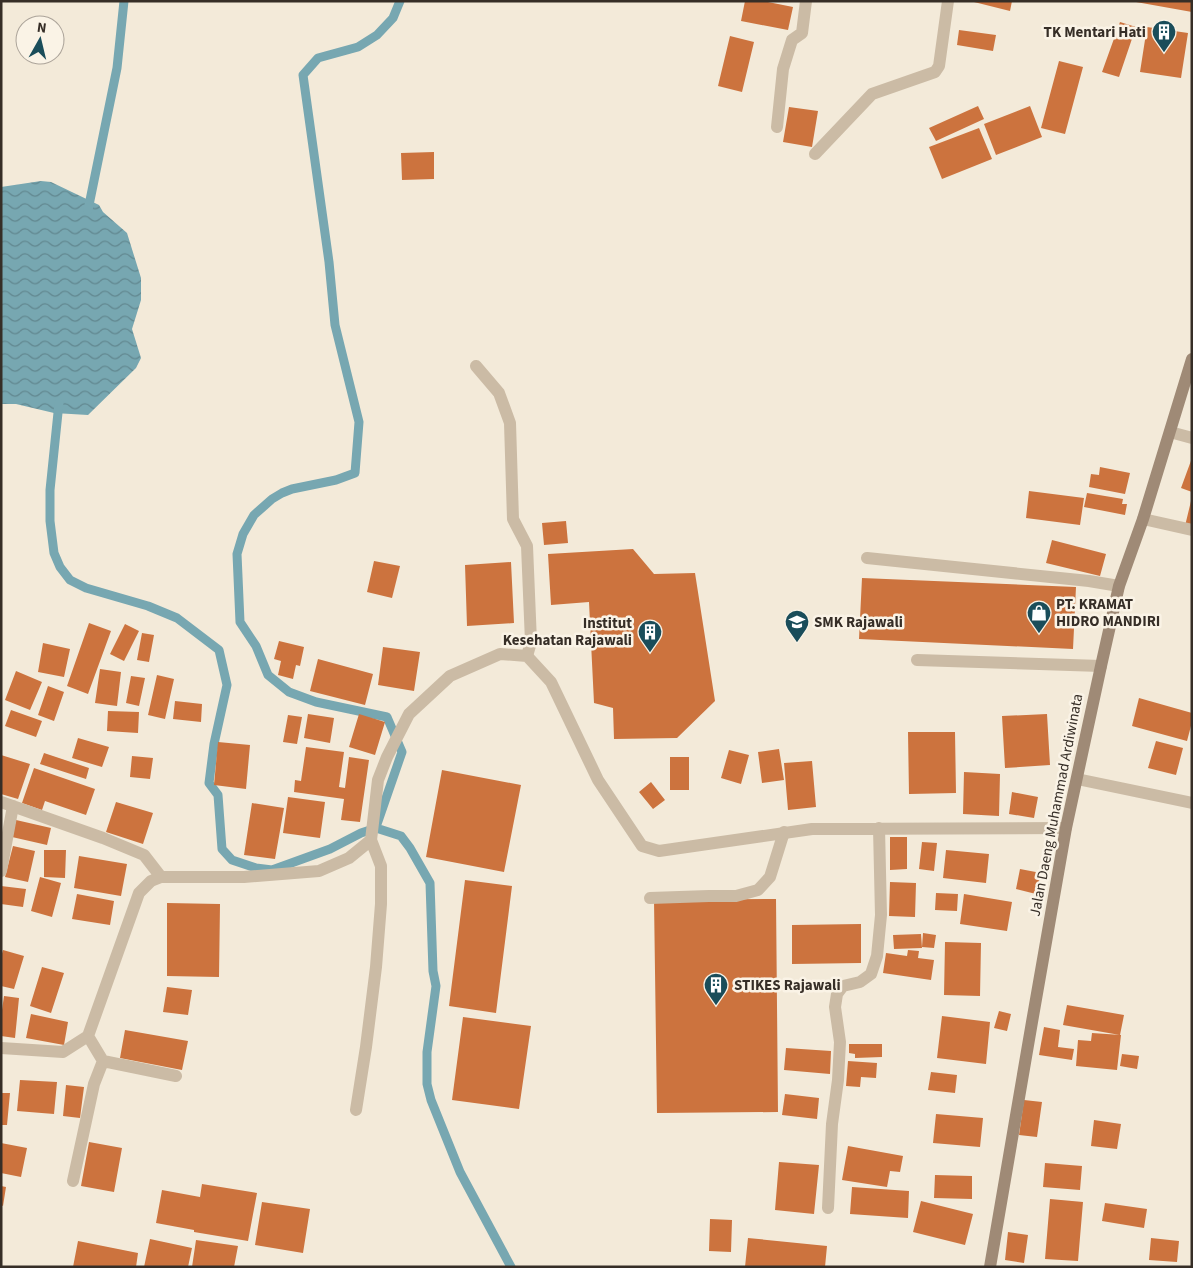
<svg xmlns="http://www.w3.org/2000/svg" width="1193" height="1268" viewBox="0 0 1193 1268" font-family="'Source Sans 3',sans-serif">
	<defs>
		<pattern id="water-waves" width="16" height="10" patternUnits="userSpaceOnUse" patternTransform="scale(1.25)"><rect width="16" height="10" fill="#77a7b1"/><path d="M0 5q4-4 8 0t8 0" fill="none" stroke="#628890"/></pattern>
	</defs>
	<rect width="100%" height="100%" fill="#f3ead9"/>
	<path fill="url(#water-waves)" d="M41,181L51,182L99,205L103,212L127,233L141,278V300L132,329L141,358L136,368L88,415L54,413L16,404H1V187Z"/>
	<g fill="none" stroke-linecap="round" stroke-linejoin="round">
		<path stroke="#77a7b1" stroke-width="9" d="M88,210L117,68L124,1
			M59,403L50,490V521L54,553L60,567L70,580L86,588L148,606L177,618L219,650L227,685L214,744L209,783L218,795L222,849L232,860L256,868L272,870L330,849L361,833L376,828L401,836L410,848L430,883L433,971L436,986L427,1052V1084L431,1100L460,1172L511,1267
			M376,827L402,752L387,717L316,702L289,692L268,675L256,646L240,622L237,554L243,534L254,515L272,499L282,493L292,489L336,480L355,473L359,422L335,325L329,262L303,75L318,58L358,47L377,35L393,18L400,1"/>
	</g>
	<path fill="#cc733e" d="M745,1H763L793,7L788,30L741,21Z
		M970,1H1012L1010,11Z
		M1136,1H1192V12L1136,2Z
		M1120,22L1136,27L1119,77L1102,72Z
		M1147,27L1188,33L1181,78L1140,72Z
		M959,30L996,35L993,51L957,45Z
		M730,36L754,42L742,92L718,86Z
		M1059,61L1083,67L1065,134L1041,128Z
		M978,106L984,119L936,141L929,128Z
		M1030,106L1042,137L996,155L984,124Z
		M789,107L818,111L812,147L783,142Z
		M979,128L992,159L942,179L929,147Z
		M434,152V179L402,180L401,153Z
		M1192,458V492L1181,488Z
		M1100,467L1130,473L1125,494L1089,487L1091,474L1099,475Z
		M1029,491L1084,498L1080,525L1026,518Z
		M1087,493L1123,499L1122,504H1127L1125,515L1084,507Z
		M1191,501H1192V528L1185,526Z
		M566,521L568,543L544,545L542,523Z
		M1052,540L1106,554L1100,576L1046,563Z
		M633,549L654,574L695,573L715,701L677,738L614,739L613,708L594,703L589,602L551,605L548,554Z
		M374,561L400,566L392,598L367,592Z
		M511,562L514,623L467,626L465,565Z
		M862,578L1076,587L1073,649L859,639Z
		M89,623L111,631L88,694L67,686Z
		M125,624L139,631L124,661L110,654Z
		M142,633L154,635L149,662L137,660Z
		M279,641L304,647L300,666L296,665L293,679L278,675L281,661L274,659Z
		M43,643L70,649L64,677L38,672Z
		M383,647L420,652L414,691L378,685Z
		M318,659L373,674L365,705L310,691Z
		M100,669L121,672L117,706L95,703Z
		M16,671L42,682L30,710L5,700Z
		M157,675L174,679L165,719L148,715Z
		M131,676L145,678L139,706L126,703Z
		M48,686L64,692L54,721L38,715Z
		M1139,698L1192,713V722L1187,741L1132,726Z
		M175,701L202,704L201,722L173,719Z
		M11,710L42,721L36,737L5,726Z
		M108,711L139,712L138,733L107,731Z
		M308,714L334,718L330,743L304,738Z
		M359,714L385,722L375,755L349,747Z
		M1047,714L1050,765L1005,768L1002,716Z
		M288,715L302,717L297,744L283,742Z
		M908,732H955L956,793L909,794Z
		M78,738L109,747L102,767L72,758Z
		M1156,741L1183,748L1176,775L1148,768Z
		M218,742L250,745L246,789L214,785Z
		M306,747L344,752L339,787L345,788L349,757L369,760L360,822L341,820L344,799L294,792L295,780L301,781Z
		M779,749L784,780L762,783L758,752Z
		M729,750L749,755L741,784L721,778Z
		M44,753L89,768L86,779L40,764Z
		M1,755L30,764L18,799L1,794Z
		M132,756L153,758L150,779L130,777Z
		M670,757H689V790H670Z
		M812,761L816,807L788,810L784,763Z
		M34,768L95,789L86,815L45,801L42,810L22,803Z
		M442,770L521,785L504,872L426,857Z
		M964,772L1000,774L999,816L963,814Z
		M651,782L665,800L653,809L639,792Z
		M1012,792L1038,797L1034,818L1009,814Z
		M288,797L325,802L320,838L283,833Z
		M116,802L153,813L143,844L106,832Z
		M252,803L284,808L275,859L244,855Z
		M16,820L51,828L47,845L12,837Z
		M890,837H907V869L890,870Z
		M922,842L937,843L934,871L919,869Z
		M13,846L35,851L28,882L5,877Z
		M44,850H66L65,878L44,877Z
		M946,850L989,854L986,883L943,878Z
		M79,856L127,864L121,896L74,888Z
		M1020,869L1041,873L1036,894L1016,889Z
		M40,877L61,883L52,917L31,911Z
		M465,880L512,886L496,1013L449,1006Z
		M890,882L916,883L915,917L889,916Z
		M1,886L26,889L23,907L1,904Z
		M936,893L958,894L957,911L935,910Z
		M77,894L114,901L110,925L72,919Z
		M964,894L1012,902L1007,931L960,924Z
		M776,899L778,1112L657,1113L654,900Z
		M167,903L220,904L219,977L167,976Z
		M861,924V963L792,964V925Z
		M923,933L936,935L934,948L922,947Z
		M921,934L922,948L894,949L893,935Z
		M945,942L981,943L980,996L944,995Z
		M3,950L24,956L14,989L1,986V957Z
		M908,950L919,951L918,958L934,960L931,980L883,973L886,953L907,956Z
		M42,967L64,973L51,1013L30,1006Z
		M167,987L192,990L188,1015L163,1012Z
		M4,996L19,998L15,1038L1,1036V1017Z
		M1067,1005L1124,1015L1120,1035L1063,1025Z
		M999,1011L1011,1014L1007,1031L994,1028Z
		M31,1014L68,1022L64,1045L26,1038Z
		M942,1016L990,1022L986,1064L937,1058Z
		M463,1017L531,1026L519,1109L452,1100Z
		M1044,1027L1060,1030L1058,1047L1074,1049L1072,1060L1039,1055Z
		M125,1030L188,1041L182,1070L120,1058Z
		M1092,1033L1121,1035L1117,1070L1076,1066L1078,1040L1091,1041Z
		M849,1044H882V1057L855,1058V1054L849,1053Z
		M786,1048L831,1051L830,1074L784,1070Z
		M1122,1054L1139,1056L1137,1069L1120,1066Z
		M848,1061L877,1063L876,1078L861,1077L860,1087L846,1086Z
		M931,1072L957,1075L955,1093L928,1090Z
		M20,1080L57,1082L54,1114L17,1111Z
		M66,1085L84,1087L80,1118L63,1116Z
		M1,1093H10L7,1125H1Z
		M785,1094L819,1098L817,1119L782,1115Z
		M1024,1100L1042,1102L1037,1137L1019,1135Z
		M936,1114L983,1118L980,1147L933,1143Z
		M1094,1120L1121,1124L1117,1149L1091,1146Z
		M89,1142L122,1148L114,1192L81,1186Z
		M1,1143L27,1148L21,1177L1,1173Z
		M848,1146L903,1156L900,1172L890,1171L887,1187L842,1180Z
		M779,1162L819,1165L814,1214L775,1210Z
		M1045,1163L1082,1166L1080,1190L1043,1187Z
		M935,1175L972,1176V1199L934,1198Z
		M202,1184L257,1193L248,1241L194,1232V1230L156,1223L162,1190L200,1197Z
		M1,1186L6,1187L3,1206L1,1205Z
		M852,1187L909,1191L908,1218L850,1214Z
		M1050,1199L1083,1202L1078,1261L1045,1259Z
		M921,1201L973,1214L965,1245L913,1232Z
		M262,1202L310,1209L303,1253L255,1245Z
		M1105,1203L1147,1209L1144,1228L1102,1221Z
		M710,1219L732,1220L731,1252L709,1251Z
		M1008,1232L1028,1235L1024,1263L1005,1260Z
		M748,1238L827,1246L825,1267H745Z
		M1151,1238L1179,1241L1177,1262L1149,1260Z
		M150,1239L192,1248L188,1267H144Z
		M196,1240L238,1246L234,1267H192Z
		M78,1241L138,1253L136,1267H73Z"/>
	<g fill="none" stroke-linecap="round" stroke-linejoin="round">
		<path stroke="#cbbba5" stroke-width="12" d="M476,366L499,393L510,423L513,519L527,546L531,642L527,656
			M1143,519L1192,530
			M867,558L1089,581L1119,586
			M917,660L1101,666
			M650,898L709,896H736L758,890L770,877L784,832"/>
		<path stroke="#cbbba5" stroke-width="12" d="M777,127L783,69L792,40L802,33L806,1
			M815,154L872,94L935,72L939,66L948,1
			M1170,432L1192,438
			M1077,779L1192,803
			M1,802L103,838L144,855L161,877
			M1,871L13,806
			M1,1048L63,1052L88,1036L139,893L151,881L161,877H244L319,871L349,858L371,840
			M103,1061L176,1076
			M356,1110L366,1047L376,967L381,904V866L371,840L378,780L387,757L409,714L450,676L500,654L527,656L551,682L598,780L642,846L659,851L812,829L1066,828
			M73,1181L94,1084L103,1061L88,1036
			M828,1208L832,1124L838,1080L840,1042L835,1007L837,994L843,986L860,982L871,974L877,956L881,915L879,828"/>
		<path stroke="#9f8a76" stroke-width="12" d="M990,1267L1032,1022L1066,828L1101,666L1119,586L1143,519L1192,359"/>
	</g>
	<defs>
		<symbol id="building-pin" viewBox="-11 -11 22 30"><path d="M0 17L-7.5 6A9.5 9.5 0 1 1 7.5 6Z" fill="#1a4d5a" stroke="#faf3e6"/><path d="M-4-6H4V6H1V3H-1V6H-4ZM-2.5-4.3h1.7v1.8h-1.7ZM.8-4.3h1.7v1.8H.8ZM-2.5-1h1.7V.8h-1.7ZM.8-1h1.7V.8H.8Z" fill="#fff"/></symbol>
		<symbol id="shop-pin" viewBox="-11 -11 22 30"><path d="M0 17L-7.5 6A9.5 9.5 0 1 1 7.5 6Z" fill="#1a4d5a" stroke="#faf3e6"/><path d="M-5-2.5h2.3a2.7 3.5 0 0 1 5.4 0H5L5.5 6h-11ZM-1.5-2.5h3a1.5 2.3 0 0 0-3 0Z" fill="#fff"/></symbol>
		<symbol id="school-pin" viewBox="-11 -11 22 30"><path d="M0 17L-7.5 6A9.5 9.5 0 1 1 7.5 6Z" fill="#1a4d5a" stroke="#faf3e6"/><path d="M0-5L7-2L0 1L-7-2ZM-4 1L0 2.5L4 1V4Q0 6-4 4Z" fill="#fff"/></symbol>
	</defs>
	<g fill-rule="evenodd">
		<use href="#building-pin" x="1150" y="18" width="28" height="38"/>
		<use href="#shop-pin" x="1025" y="599" width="28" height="38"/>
		<use href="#school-pin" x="783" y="608" width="28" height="38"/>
		<use href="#building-pin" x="636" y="618" width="28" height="38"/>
		<use href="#building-pin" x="702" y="971" width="28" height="38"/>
	</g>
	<g text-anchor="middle" stroke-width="5" stroke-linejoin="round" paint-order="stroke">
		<g font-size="15" font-weight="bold" fill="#362e27" stroke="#faf3e6" text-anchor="start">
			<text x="1146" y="37" text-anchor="end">TK Mentari Hati</text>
			<text x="1056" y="609">PT. KRAMAT<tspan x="1056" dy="17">HIDRO MANDIRI</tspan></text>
			<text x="814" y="627">SMK Rajawali</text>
			<text x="632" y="628" text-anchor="end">Institut<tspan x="632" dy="17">Kesehatan Rajawali</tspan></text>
			<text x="734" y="990">STIKES Rajawali</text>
		</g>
		<g font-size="15" fill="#362e27" stroke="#faf3e6">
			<text transform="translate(1056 805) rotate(-79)" y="5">Jalan Daeng Muhammad Ardiwinata</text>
		</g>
	</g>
	<rect width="1193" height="1268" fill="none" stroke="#362e27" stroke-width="5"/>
	<g transform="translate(40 40) rotate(8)"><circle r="24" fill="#faf3e6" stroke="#aca49a"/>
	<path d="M0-4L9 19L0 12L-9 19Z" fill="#1a4d5a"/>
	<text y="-8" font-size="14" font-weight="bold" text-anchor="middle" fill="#362e27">N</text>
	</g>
</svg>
